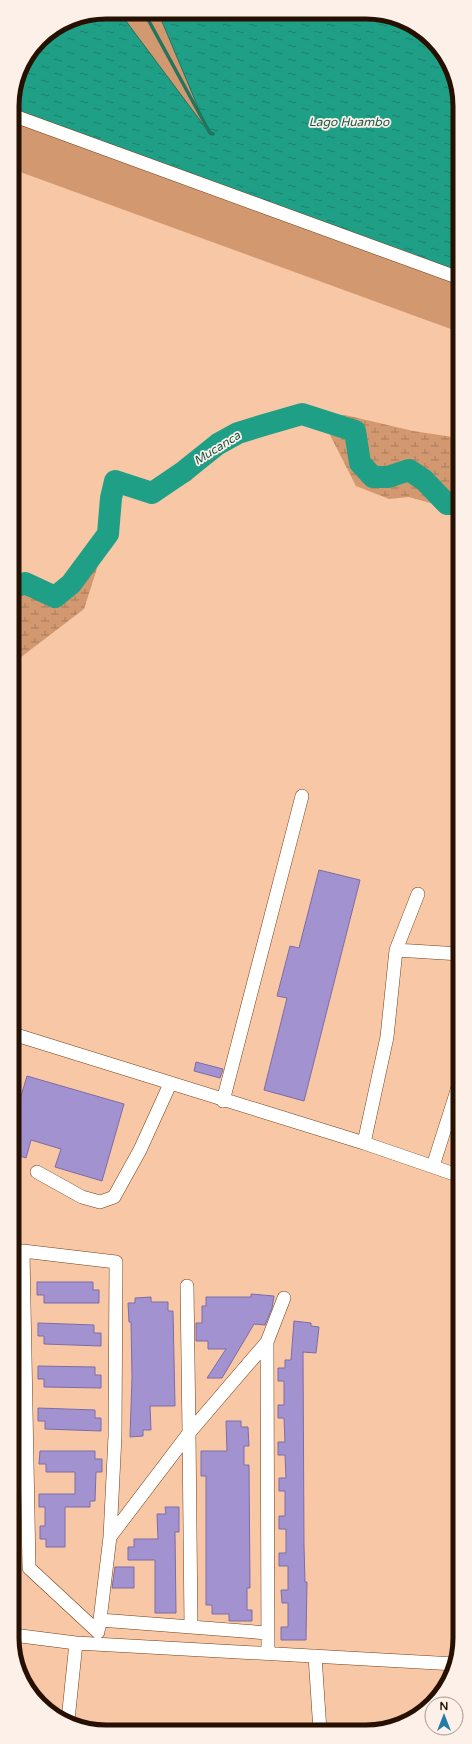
<svg xmlns="http://www.w3.org/2000/svg" width="472" height="1744" viewBox="0 0 472 1744" font-family="'Varela Round',sans-serif">
	<defs>
		<pattern id="wetland-marsh" width="20" height="14" patternUnits="userSpaceOnUse"><rect width="20" height="14" fill="#d2986f"/><path d="M1 5h8M5 5V1M11 12h8M15 12V8" fill="none" stroke="#aa7b59"/></pattern>
		<pattern id="water-ripples" width="26" height="14" patternUnits="userSpaceOnUse"><rect width="26" height="14" fill="#209f87"/><path d="M2 4q2-2 4 0t4 0M15 11q2-2 4 0t4 0" fill="none" stroke="#1c806c"/></pattern>
	</defs>
	<rect width="100%" height="100%" fill="#f8c7a5"/>
	<path fill="#d2986f" d="M106,12L385,14L433,40L459,93V332L12,169V100L19,70L40,39L70,19Z"/>
	<path fill="url(#wetland-marsh)" d="M302,414L345,415L413,431L459,438V508H448L409,497L389,499L356,486L328,431L307,422L232,443L190,481L152,493L183,472L218,444L238,433Z
		M108,534L84,609L12,664V588L25,583L55,597L71,584Z"/>
	<path fill="url(#water-ripples)" stroke="#22745f" d="M106,12L120,13L208,131L158,12L385,14L433,40L459,93V278L12,115C12,73 30,39 69,20C79,15 95,14 106,12Z"/>
	<g fill="none" stroke-linecap="round" stroke-linejoin="round">
		<path stroke="#22745f" stroke-width="3.5" d="M144,12L210,133L213,134"/>
		<path stroke="#209f87" stroke-width="22" d="M12,588L25,583L55,597L71,584L108,534L111,498L115,481L152,493L183,472L218,444L238,433L264,425L302,414L355,431L360,463L373,477H388L409,470L424,480L447,504H459"/>
	</g>
	<path fill="#a292cf" stroke="#7c6ca7" d="M319,870L360,880L304,1101L264,1090L287,998L277,996L290,946L299,948Z
		M196,1062L223,1069L220,1078L194,1071Z
		M27,1076L124,1104L102,1181L55,1167L61,1149L31,1140L26,1158L13,1154V1123Z
		M37,1282H93V1290H99V1303H44V1295H37Z
		M251,1294L274,1296L272,1308L265,1325L254,1324L222,1378H207L226,1349H208V1341H196V1323H202V1306H206V1297H251Z
		M151,1297V1302H168V1311H173L175,1406H150L151,1430H143V1436L130,1437L132,1378L131,1322H129L128,1303H135V1298Z
		M294,1321L311,1323V1326L319,1327L316,1353L303,1352L304,1545L305,1582H307L306,1640H281V1627H288V1603H282L281,1590H288V1566H279V1553H286V1529H279V1516H285V1491H279V1478H286L285,1455H278V1442H285L284,1418H278V1405H284V1381H278V1368H285V1360H291Z
		M38,1323L94,1325V1333H101V1346L44,1344V1336H38Z
		M38,1366L95,1367V1375H101V1388L44,1387V1379H38Z
		M38,1408L95,1410V1418H101V1431L45,1429V1421H38Z
		M226,1421H241V1427H248L249,1446H244V1465H249L250,1588H247V1610H252V1621H229V1614H212V1605H206V1476H201V1451H227Z
		M40,1451H95V1459H102V1472H96L95,1501H90V1507H65V1547H46V1539H40V1526H45V1507H39V1494H75V1472H46V1464H39Z
		M165,1507H179V1532H175L176,1613H155V1560H128V1547H134V1539H158L157,1514H166Z
		M115,1567H134V1588H112Z"/>
	<g fill="none" stroke-linecap="round" stroke-linejoin="round">
		<defs>
			<path id="minor" d="M12,115L459,278
				M396,950L460,954
				M13,1034L364,1143L460,1176
				M223,1101L302,796
				M364,1143L387,1037L396,950L418,894
				M433,1166L460,1081
				M37,1172L82,1197L100,1202L114,1197L140,1150L170,1084
				M100,1620L268,1633
				M191,1627L189,1433L267,1342
				M99,1628L110,1537
				M98,1632L29,1568L23,1251L116,1262L115,1436L110,1537L189,1433L187,1286
				M13,1635L76,1643L455,1664
				M268,1654L267,1342L284,1298
				M315,1656L320,1731
				M68,1720L76,1643"/>
		</defs>
		<use href="#minor" stroke="#733f14" stroke-width="14"/>
		<use href="#minor" stroke="#fff" stroke-width="13"/>
	</g>
	<g text-anchor="middle" stroke-width="3.5" stroke-linejoin="round" paint-order="stroke">
		<g font-size="12" font-style="italic" fill="#19594b" stroke="#fdf0e8">
			<text x="349" y="126">Lago Huambo</text>
			<text transform="translate(217 448) rotate(-32)" y="4">Mucanca</text>
		</g>
	</g>
	<path d="M0 0H472V1744H0ZM106 19H366A87 87 0 0 1 453 106V1638A87 87 0 0 1 366 1725H106A87 87 0 0 1 19 1638V106A87 87 0 0 1 106 19Z" fill="#fdf0e8" fill-rule="evenodd"/>
	<path fill="none" stroke="#251001" stroke-width="5" d="M106 19H366A87 87 0 0 1 453 106V1638A87 87 0 0 1 366 1725H106A87 87 0 0 1 19 1638V106A87 87 0 0 1 106 19Z"/>
	<g transform="translate(444 1716)"><circle r="19" fill="#fdf0e8" stroke="#a7968c"/>
	<path d="M0-3L7 15L0 10L-7 15Z" fill="#217caa"/>
	<text y="-6" font-size="11" font-weight="bold" text-anchor="middle" fill="#251001">N</text>
	</g>
</svg>
